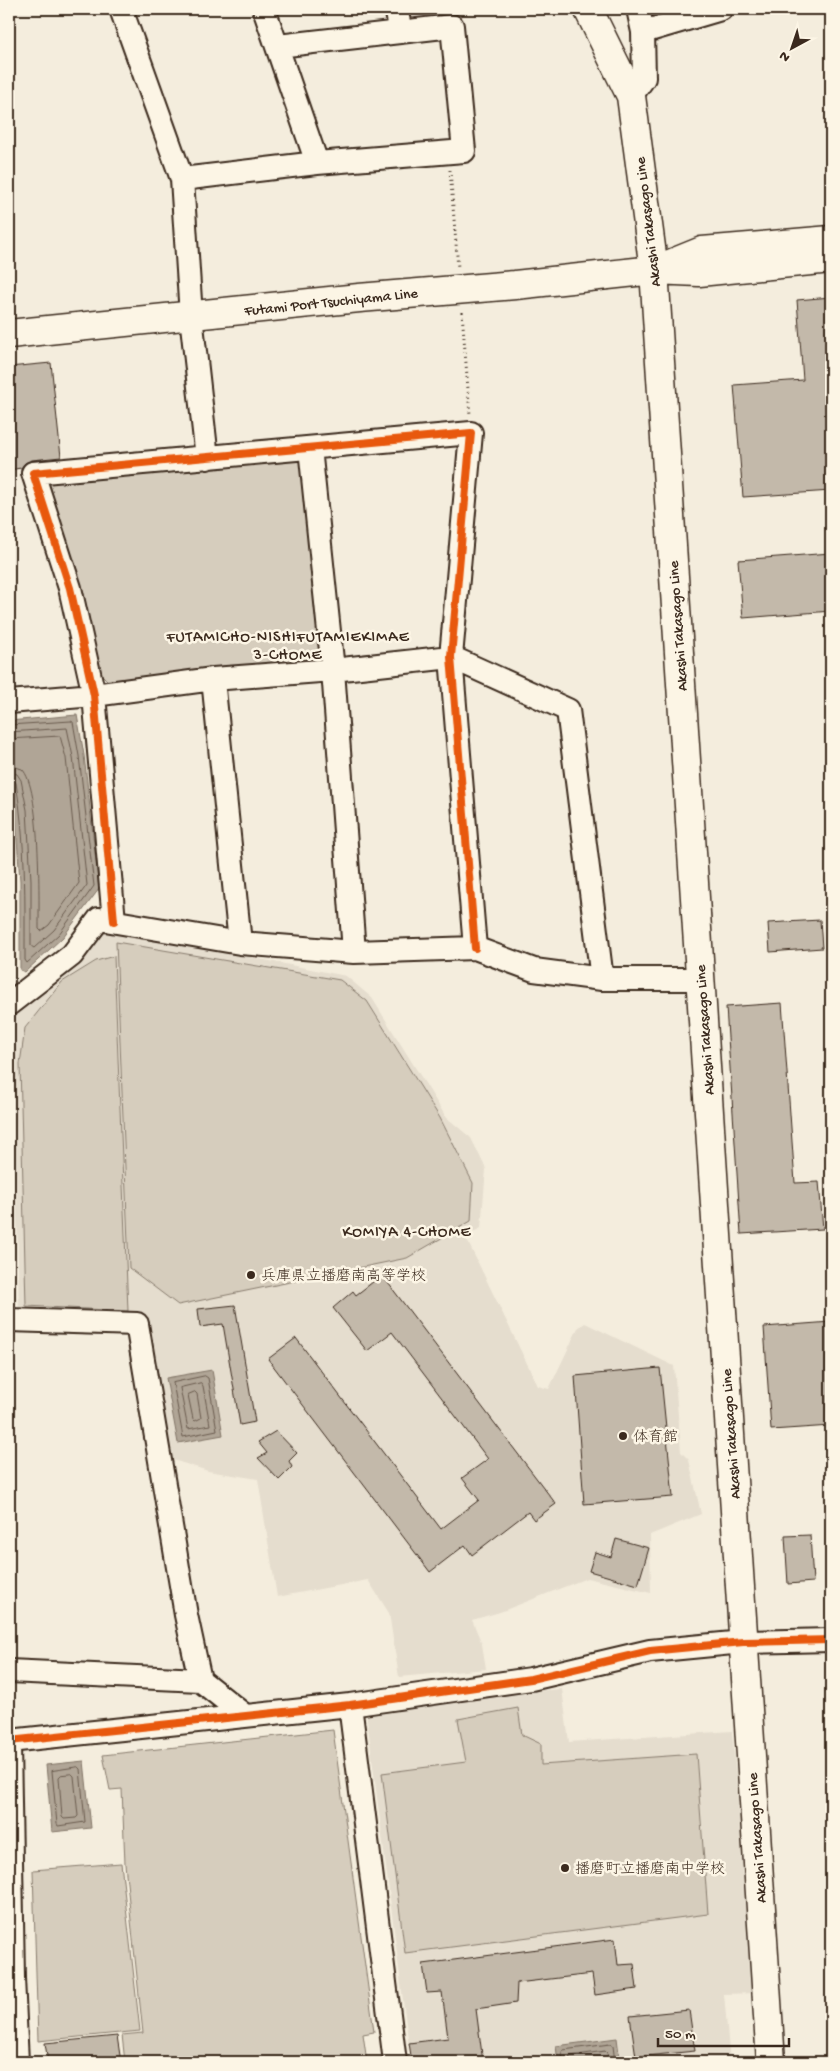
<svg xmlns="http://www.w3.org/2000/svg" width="840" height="2071" viewBox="0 0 840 2071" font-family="'Gochi Hand','Klee One',sans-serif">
	<rect width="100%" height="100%" fill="#f4eddd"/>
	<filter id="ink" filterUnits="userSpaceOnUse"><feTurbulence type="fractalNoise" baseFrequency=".02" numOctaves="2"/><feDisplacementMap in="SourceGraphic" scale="10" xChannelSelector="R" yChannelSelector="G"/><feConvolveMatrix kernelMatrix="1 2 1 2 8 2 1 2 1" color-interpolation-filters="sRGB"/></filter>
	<g filter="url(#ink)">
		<path fill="#e5ddce" d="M103,928L346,976L372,998L446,1117L471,1138L486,1169L481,1228L465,1236L538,1386L549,1389L578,1328L585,1323L674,1366L681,1452L689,1460L701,1514L650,1535L651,1593L587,1578L500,1612L472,1620L482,1644L486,1669L399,1677L389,1613L368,1580L277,1597L258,1479L208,1471L167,1458L142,1317L19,1314L13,1017L74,965Z
			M562,1689L569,1742L732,1731L756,1993L724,1994L730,2062H411L366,1711L513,1692Z"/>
		<path fill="#d6cdbd" stroke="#887c6e" d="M296,458L304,465L320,652L313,659L111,684L99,672L46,488L50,480Z
			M116,942L340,980L367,1001L440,1118L473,1183L471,1221L407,1258L178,1305L129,1268Z
			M114,956L128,1311L26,1306L20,1064L25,1028L62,982L96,961Z
			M518,1708L522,1735L541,1744V1765L696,1754L708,1914L405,1953L382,1773L466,1762L458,1719Z
			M333,1730L374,2032L363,2034L367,2062H125L122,2035L143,2033L125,1864L122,1789L110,1790L103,1755Z
			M121,1863L140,2031L38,2041L33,1870Z"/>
		<path fill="#b0a596" stroke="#817466" d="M77,715L84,755L99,889L63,937L25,972L20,970V881L15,811L9,768V721Z
			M212,1370L223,1435L178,1443L166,1378Z
			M84,1761L91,1828L52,1832L46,1765Z
			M617,2038L620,2062H558L556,2046Z"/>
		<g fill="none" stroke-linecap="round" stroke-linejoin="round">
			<path stroke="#6a5b4e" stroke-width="1" d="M9,725L71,721L73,722L79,756L94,886L59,934L27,963L25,960C25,901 26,841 16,783L13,779H9
				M9,732L67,728L73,757L87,885L54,930L34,948L31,946V880L27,810L21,780L17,774L9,772
				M9,739L60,736L66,758L79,883L49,925L41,931L39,929C39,900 41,787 22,769L9,765
				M205,1376L208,1378L217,1430L183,1437L173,1383Z
				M201,1383L203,1386L210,1425L188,1429L180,1388Z
				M195,1392L197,1394L201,1418L195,1421L193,1419L188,1395Z
				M78,1767L80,1769L85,1822L58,1826L57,1824L52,1771Z
				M72,1774L74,1776L78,1816L76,1818L64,1819L62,1817L59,1777L61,1775Z
				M563,2062L562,2052L563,2050L610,2044L613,2046L615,2062
				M569,2062L570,2056L605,2051L607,2053L609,2062"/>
		</g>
		<path fill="#c3b9aa" stroke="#3b2a1e" d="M831,297V491L743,497L734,385L803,380L797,300Z
			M51,363L61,457L32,460L25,463L21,468L9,470V367Z
			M831,553V611L743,618L738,560Z
			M820,920L822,948L770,952L768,923Z
			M782,1003L795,1183L819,1182L823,1229L741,1234L726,1007Z
			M382,1275L556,1504L534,1520L528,1512L472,1555L465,1545L430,1572L268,1359L296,1338L441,1529L479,1500L462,1478L488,1459L392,1332L367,1351L333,1308L353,1291L356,1295Z
			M235,1305L255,1422L240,1425L223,1324L200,1327L198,1309Z
			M831,1322V1426L771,1430L764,1327Z
			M660,1368L673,1497L584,1504L575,1376Z
			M276,1431L297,1453L289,1461L292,1467L279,1480L258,1458L267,1453L258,1442Z
			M810,1535L813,1582L788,1584L785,1536Z
			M616,1539L649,1548L638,1585L589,1571L595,1552L611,1557Z
			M615,1939L618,1965L634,1964L637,1989L595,1995L592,1974L517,1983L516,2003L476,2009L483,2062H412L409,2043L448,2038L442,1992L427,1993L423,1964Z
			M689,2010L695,2051L636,2057L630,2016Z
			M117,2036L121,2062H48L45,2043Z"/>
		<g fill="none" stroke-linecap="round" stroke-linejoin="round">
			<defs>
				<path id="minor" d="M121,9L182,179L191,316L207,458
					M264,9L317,163
					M396,9L401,31
					M643,32L721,9
					M631,96L644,78L643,32L638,9
					M182,179L317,163L464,151L452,26L278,46
					M310,448L333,670L354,952
					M213,679L240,943
					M9,702L94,695L213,679L333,670L451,657L568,710L602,979
					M114,921L94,695L70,588L33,473L471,433L451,657L475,948
					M9,1004L72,955L99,919L240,943L354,952L475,948L534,970L602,979H701
					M9,1320L137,1324L186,1615L200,1680
					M9,1671L200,1680L244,1715
					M350,1705L395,2062
					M9,1741L350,1705L531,1679L650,1651L743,1642L831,1640
					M9,1744L13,1978L17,2062"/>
				<path id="major" d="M588,9L631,96L654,270L771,2062
					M665,266L702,251L831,240
					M9,334L359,298L515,285L654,270L699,272L831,259"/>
			</defs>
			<use href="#minor" stroke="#3b2a1e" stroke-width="26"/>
			<use href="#major" stroke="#3b2a1e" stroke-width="31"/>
			<path stroke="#3b2a1e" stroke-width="3" stroke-dasharray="1 4" stroke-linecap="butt" d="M450,170L458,268
				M462,312L470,415"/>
			<use href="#minor" stroke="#fcf5e5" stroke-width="22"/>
			<use href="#major" stroke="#fcf5e5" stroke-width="28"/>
			<defs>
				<path id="cycleway" d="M114,921L94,695L70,588L33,473L471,433L451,657L475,948
					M9,1741L350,1705L531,1679L650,1651L743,1642L831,1640"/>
			</defs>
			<use href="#cycleway" stroke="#fcf5e5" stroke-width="11"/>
			<use href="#cycleway" stroke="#e8590c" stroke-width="8"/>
		</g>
	</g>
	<g fill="#3b2a1e" stroke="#fcf5e5" stroke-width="2">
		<circle cx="251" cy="1275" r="5"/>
		<circle cx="623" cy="1436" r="5"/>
		<circle cx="565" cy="1868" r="5"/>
	</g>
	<g text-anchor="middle" stroke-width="5" stroke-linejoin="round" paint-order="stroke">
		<g font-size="15" fill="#3b2a1e" stroke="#fcf5e5">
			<text transform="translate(647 222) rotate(-97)" y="5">Akashi Takasago Line</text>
			<text transform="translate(331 301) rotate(-6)" y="5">Futami Port Tsuchiyama Line</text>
			<text transform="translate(677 626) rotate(-94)" y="5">Akashi Takasago Line</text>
			<text transform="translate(704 1030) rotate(-94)" y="5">Akashi Takasago Line</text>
			<text transform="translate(730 1434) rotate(-94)" y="5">Akashi Takasago Line</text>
			<text transform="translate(756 1838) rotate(-94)" y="5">Akashi Takasago Line</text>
		</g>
		<g font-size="15" fill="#3b2a1e" stroke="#fcf5e5" text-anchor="start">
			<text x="261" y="1280">兵庫県立播磨南高等学校</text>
			<text x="633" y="1441">体育館</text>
			<text x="575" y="1873">播磨町立播磨南中学校</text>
		</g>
		<g font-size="16" letter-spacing="1" fill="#3b2a1e" stroke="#fcf5e5">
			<text x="288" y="641">FUTAMICHO-NISHIFUTAMIEKIMAE<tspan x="288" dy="18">3-CHOME</tspan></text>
			<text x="407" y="1236">KOMIYA 4-CHOME</text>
		</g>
	</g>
	<rect width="840" height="2071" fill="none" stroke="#fcf5e5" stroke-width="30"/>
	<rect x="15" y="15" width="810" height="2041" fill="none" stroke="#3b2a1e" stroke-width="2" filter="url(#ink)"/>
	<g transform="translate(792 48) rotate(220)" stroke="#fcf5e5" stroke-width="4" paint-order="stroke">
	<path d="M0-4L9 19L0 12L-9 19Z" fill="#3b2a1e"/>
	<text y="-8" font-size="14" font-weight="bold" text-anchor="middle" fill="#3b2a1e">N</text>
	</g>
	<path d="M658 2038v8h131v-8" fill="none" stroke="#3b2a1e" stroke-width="2.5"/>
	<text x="665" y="2038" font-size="15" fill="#3b2a1e" stroke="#fcf5e5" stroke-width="4" paint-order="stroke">50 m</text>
</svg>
